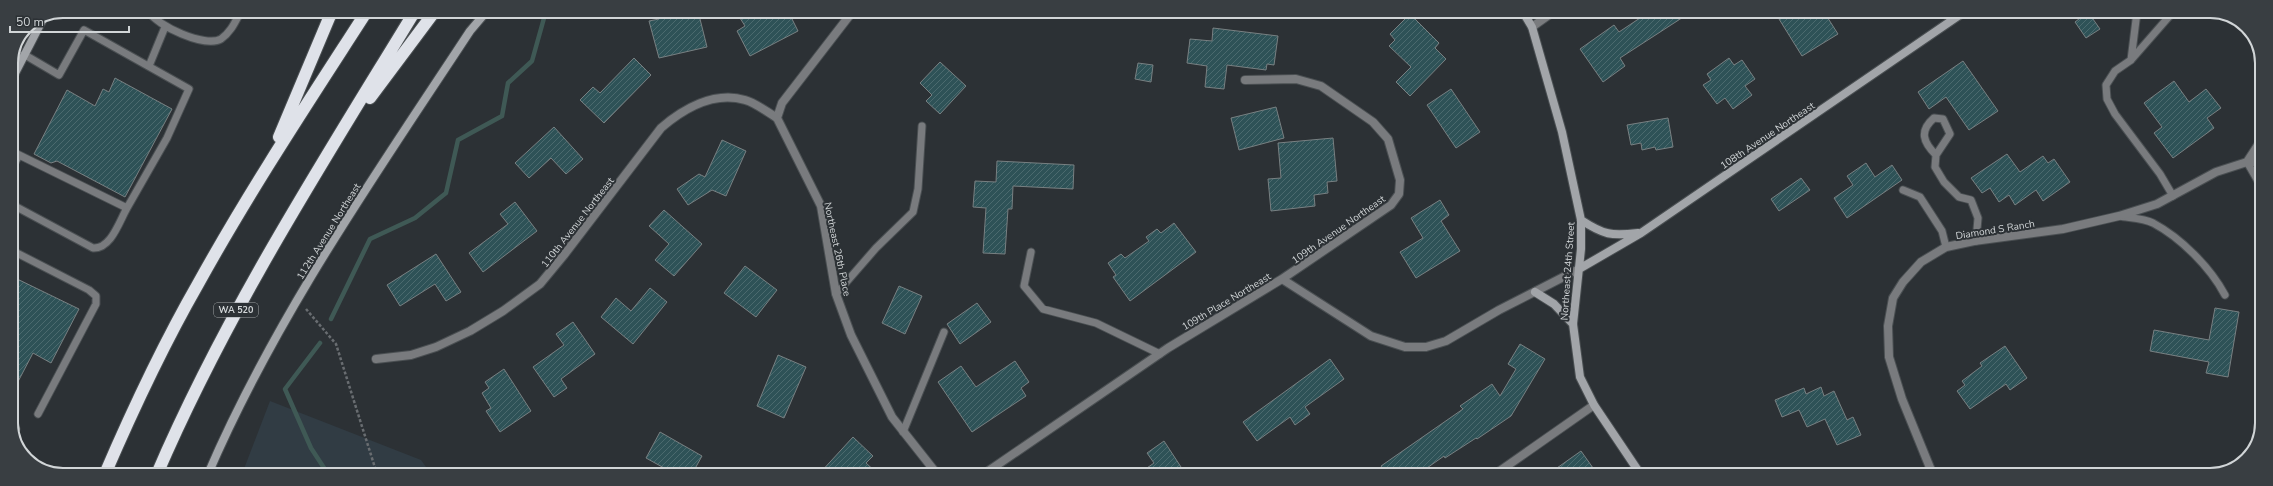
<svg xmlns="http://www.w3.org/2000/svg" width="2273" height="486" viewBox="0 0 2273 486" font-family="'Nunito Sans',sans-serif">
	<defs>
		<pattern id="building-hatch" width="6" height="6" patternUnits="userSpaceOnUse"><rect width="6" height="6" fill="#2e5257"/><path d="M-1 1l2-2M0 6l6-6M5 7l2-2" fill="none" stroke="#4b6a6e"/></pattern>
	</defs>
	<rect width="100%" height="100%" fill="#2c3135"/>
	<path fill="#313c44" d="M270,401L421,460L431,474H242Z"/>
	<g fill="none" stroke-linecap="round" stroke-linejoin="round">
		<path stroke="#3f5955" stroke-width="4.5" d="M331,319L370,239L415,218L446,193L458,140L502,116L508,83L532,61L546,11
			M320,343L285,389L311,448L328,474"/>
	</g>
	<path fill="url(#building-hatch)" stroke="#788082" d="M657,11H698L707,47L659,58L649,21L659,19Z
		M752,11H788L798,31L750,56L737,31L745,26L740,18Z
		M1649,12H1691L1620,58L1625,66L1603,82L1580,49L1614,25L1619,32Z
		M1791,12H1824L1838,34L1802,56L1779,19Z
		M2088,12L2100,29L2086,38L2075,22Z
		M1410,14L1439,43L1435,48L1446,59L1410,96L1396,82L1411,67L1389,46L1395,40L1390,34Z
		M1213,28L1278,36L1274,65L1267,64L1266,70L1227,65L1224,89L1205,87L1207,66L1187,63L1190,39L1212,41Z
		M634,58L651,75L604,123L580,100L593,87L600,93Z
		M1729,58L1734,65L1742,60L1755,79L1745,86L1752,95L1733,109L1725,98L1717,104L1703,85L1711,80L1707,74Z
		M1963,61L1998,111L1969,130L1946,97L1929,109L1918,92Z
		M940,62L966,86L940,114L926,101L932,95L920,83Z
		M1138,63L1153,65L1151,82L1135,79Z
		M115,78L172,109L125,197L57,161L51,163L34,154L67,90L95,106L103,89L109,92Z
		M2174,81L2189,102L2206,89L2221,108L2207,118L2214,128L2173,158L2154,133L2162,127L2144,103Z
		M1451,89L1480,132L1456,148L1427,105Z
		M1276,107L1284,138L1239,150L1231,118Z
		M1668,118L1673,147L1656,150L1655,147L1642,150L1641,143L1631,145L1627,125Z
		M554,127L583,159L566,174L551,158L529,178L515,163Z
		M1333,138L1337,181L1327,182L1328,193L1314,195L1315,206L1271,211L1268,179L1281,178L1278,143Z
		M722,140L746,151L726,196L712,190L688,205L677,189L699,174L705,177Z
		M2007,154L2020,172L2043,156L2048,163L2054,159L2070,182L2043,201L2036,190L2015,205L2009,195L1999,202L1990,188L1982,193L1971,178Z
		M997,161L1074,165L1073,189L1013,186L1012,209H1008L1005,254L983,253L986,208L973,207L975,181L996,182Z
		M1866,163L1875,177L1892,165L1902,180L1847,218L1834,198L1853,185L1847,176Z
		M1801,178L1810,190L1779,211L1771,199Z
		M1440,200L1449,215L1441,221L1460,251L1416,278L1400,252L1423,238L1411,218Z
		M515,202L537,231L483,272L469,253L508,224L500,214Z
		M664,210L702,244L674,276L655,260L669,244L649,226Z
		M1174,223L1196,252L1130,301L1113,277L1116,275L1108,263L1121,254L1125,258L1149,241L1146,237L1157,229L1161,233Z
		M436,254L461,292L446,301L435,284L400,306L387,285Z
		M745,266L777,290L756,317L724,293Z
		M11,276L79,309L51,363L33,353L11,395Z
		M899,286L922,296L905,334L882,323Z
		M650,288L667,302L633,344L601,317L616,298L631,311Z
		M977,303L991,322L960,344L947,324Z
		M2215,308L2239,312L2228,377L2206,373L2209,362L2150,351L2154,330L2209,340Z
		M573,322L595,354L561,379L567,388L554,397L533,367L564,345L556,334Z
		M1520,344L1545,359L1511,416L1477,439L1476,438L1445,458L1444,456L1417,475H1387L1381,466L1463,409L1460,406L1492,384L1500,396L1516,369L1508,364Z
		M2005,346L2027,378L2010,390L2006,384L1970,409L1957,391L1965,385L1962,381L1982,366L1980,363Z
		M778,355L806,367L784,418L757,406Z
		M1330,359L1344,379L1305,407L1310,414L1295,425L1290,417L1257,441L1243,422Z
		M1015,361L1029,382L1021,388L1026,396L972,432L938,382L961,366L976,387Z
		M504,369L531,411L500,432L486,411L491,408L482,393L489,388L485,382Z
		M1821,387L1824,396L1834,391L1847,420L1853,417L1861,435L1837,445L1825,419L1807,427L1799,410L1782,417L1775,400L1804,388L1806,394Z
		M660,432L702,456L692,474H675L646,458Z
		M853,437L873,456L866,463L878,474H819Z
		M1164,441L1181,467L1170,475H1137L1154,463L1147,453Z
		M1581,451L1598,475H1547Z"/>
	<g fill="none" stroke-linecap="round" stroke-linejoin="round">
		<defs>
			<path id="lane" d="M148,11C157,26 205,48 221,39C231,32 235,22 241,11
				M2131,60L2137,12
				M149,66L165,27
				M11,151L127,208L167,138L189,89L84,30L59,75L25,55L14,56
				M1936,155C1923,142 1919,131 1934,118L1943,119L1950,134L1936,155L1935,167L1944,182L1959,197L1971,200L1978,218L1976,241
				M2247,162L2262,188
				M11,170L19,155
				M1903,190L1920,197L1942,231L1946,247
				M2173,196L2160,174L2115,114L2107,99L2106,85L2115,71L2131,60L2173,12
				M11,204L93,248C111,249 119,222 127,208
				M2119,216C2129,218 2143,218 2153,223C2181,238 2210,267 2225,295
				M11,250L89,290L96,296V304L38,414
				M1031,252L1024,286L1043,309L1096,323L1160,354
				M836,294L876,248L913,212L918,189L922,126
				M11,427L16,429L13,434
				M903,432L944,332"/>
			<path id="street" d="M853,11L782,103L777,118L821,206L836,294L851,335L892,417L937,474
				M1532,27L1553,12
				M1245,80L1296,79L1321,86L1373,122L1388,139L1400,180L1399,194L1391,205L1282,279
				M2247,162L2262,139
				M376,359L411,355L436,347L470,331L503,311L540,284L564,255L661,128C683,109 714,91 745,100C756,103 767,112 777,118
				M984,474L1168,348L1282,279L1371,336L1405,347H1426L1446,341L1499,310L1579,269
				M1494,475L1594,405
				M1933,475L1902,399L1889,357L1888,326L1893,298L1903,282L1921,262L1946,247L1974,241L2063,229L2119,216L2157,204L2216,172L2247,162H2262"/>
			<path id="secondary" d="M1523,12L1532,27L1562,132L1581,220V249L1573,324L1580,377L1594,405L1641,475
				M11,81L43,19
				M1581,220C1604,235 1611,236 1638,233
				M1579,269L1641,233L1964,12
				M1535,292L1554,304L1573,324
				M208,474C276,316 376,174 470,31L487,11"/>
			<path id="highway" d="M370,98L435,11
				M279,137L332,11
				M105,474C133,409 163,345 198,284C250,190 309,101 367,11
				M157,474C227,311 323,162 415,11"/>
		</defs>
		<use href="#lane" stroke="#4a4f52" stroke-width="9"/>
		<use href="#street" stroke="#4a4f52" stroke-width="10"/>
		<use href="#secondary" stroke="#4a4f52" stroke-width="10"/>
		<use href="#highway" stroke="#4a4f52" stroke-width="14"/>
		<path stroke="#696d71" stroke-width="2.5" stroke-dasharray="3 2" stroke-linecap="butt" d="M306,309L336,344L377,474"/>
		<use href="#lane" stroke="#797b7e" stroke-width="7"/>
		<use href="#street" stroke="#797b7e" stroke-width="8"/>
		<use href="#secondary" stroke="#a2a5a9" stroke-width="8"/>
		<use href="#highway" stroke="#dfe2e9" stroke-width="12"/>
	</g>
	<g text-anchor="middle" stroke-width="4" stroke-linejoin="round" paint-order="stroke">
		<rect fill="#2c3135" stroke="#a0a4a6" stroke-width="1" x="214" y="303" width="44" height="14" rx="3"/>
		<g font-size="9" font-weight="bold" fill="#d1d5d7">
			<text x="236" y="313">WA 520</text>
		</g>
		<g font-size="10" fill="#d1d5d7" stroke="#2c3135">
			<text transform="translate(1767 135) rotate(-34)" y="4">108th Avenue Northeast</text>
			<text transform="translate(577 222) rotate(-52)" y="4">110th Avenue Northeast</text>
			<text transform="translate(1338 229) rotate(-35)" y="4">109th Avenue Northeast</text>
			<text transform="translate(1995 229) rotate(-9)" y="4">Diamond S Ranch</text>
			<text transform="translate(328 231) rotate(-58)" y="4">112th Avenue Northeast</text>
			<text transform="translate(838 249) rotate(78)" y="4">Northeast 26th Place</text>
			<text transform="translate(1567 271) rotate(-86)" y="4">Northeast 24th Street</text>
			<text transform="translate(1226 301) rotate(-31)" y="4">109th Place Northeast</text>
		</g>
	</g>
	<path d="M0 0H2273V486H0ZM63 18H2210A45 45 0 0 1 2255 63V423A45 45 0 0 1 2210 468H63A45 45 0 0 1 18 423V63A45 45 0 0 1 63 18Z" fill="#393e42" fill-rule="evenodd"/>
	<path fill="none" stroke="#d1d5d7" stroke-width="2" d="M63 18H2210A45 45 0 0 1 2255 63V423A45 45 0 0 1 2210 468H63A45 45 0 0 1 18 423V63A45 45 0 0 1 63 18Z"/>
	<path d="M10 26v6h119v-6" fill="none" stroke="#d1d5d7" stroke-width="2"/>
	<text x="16" y="26" font-size="12" fill="#d1d5d7" stroke="#2c3135" stroke-width="3" paint-order="stroke">50 m</text>
</svg>
